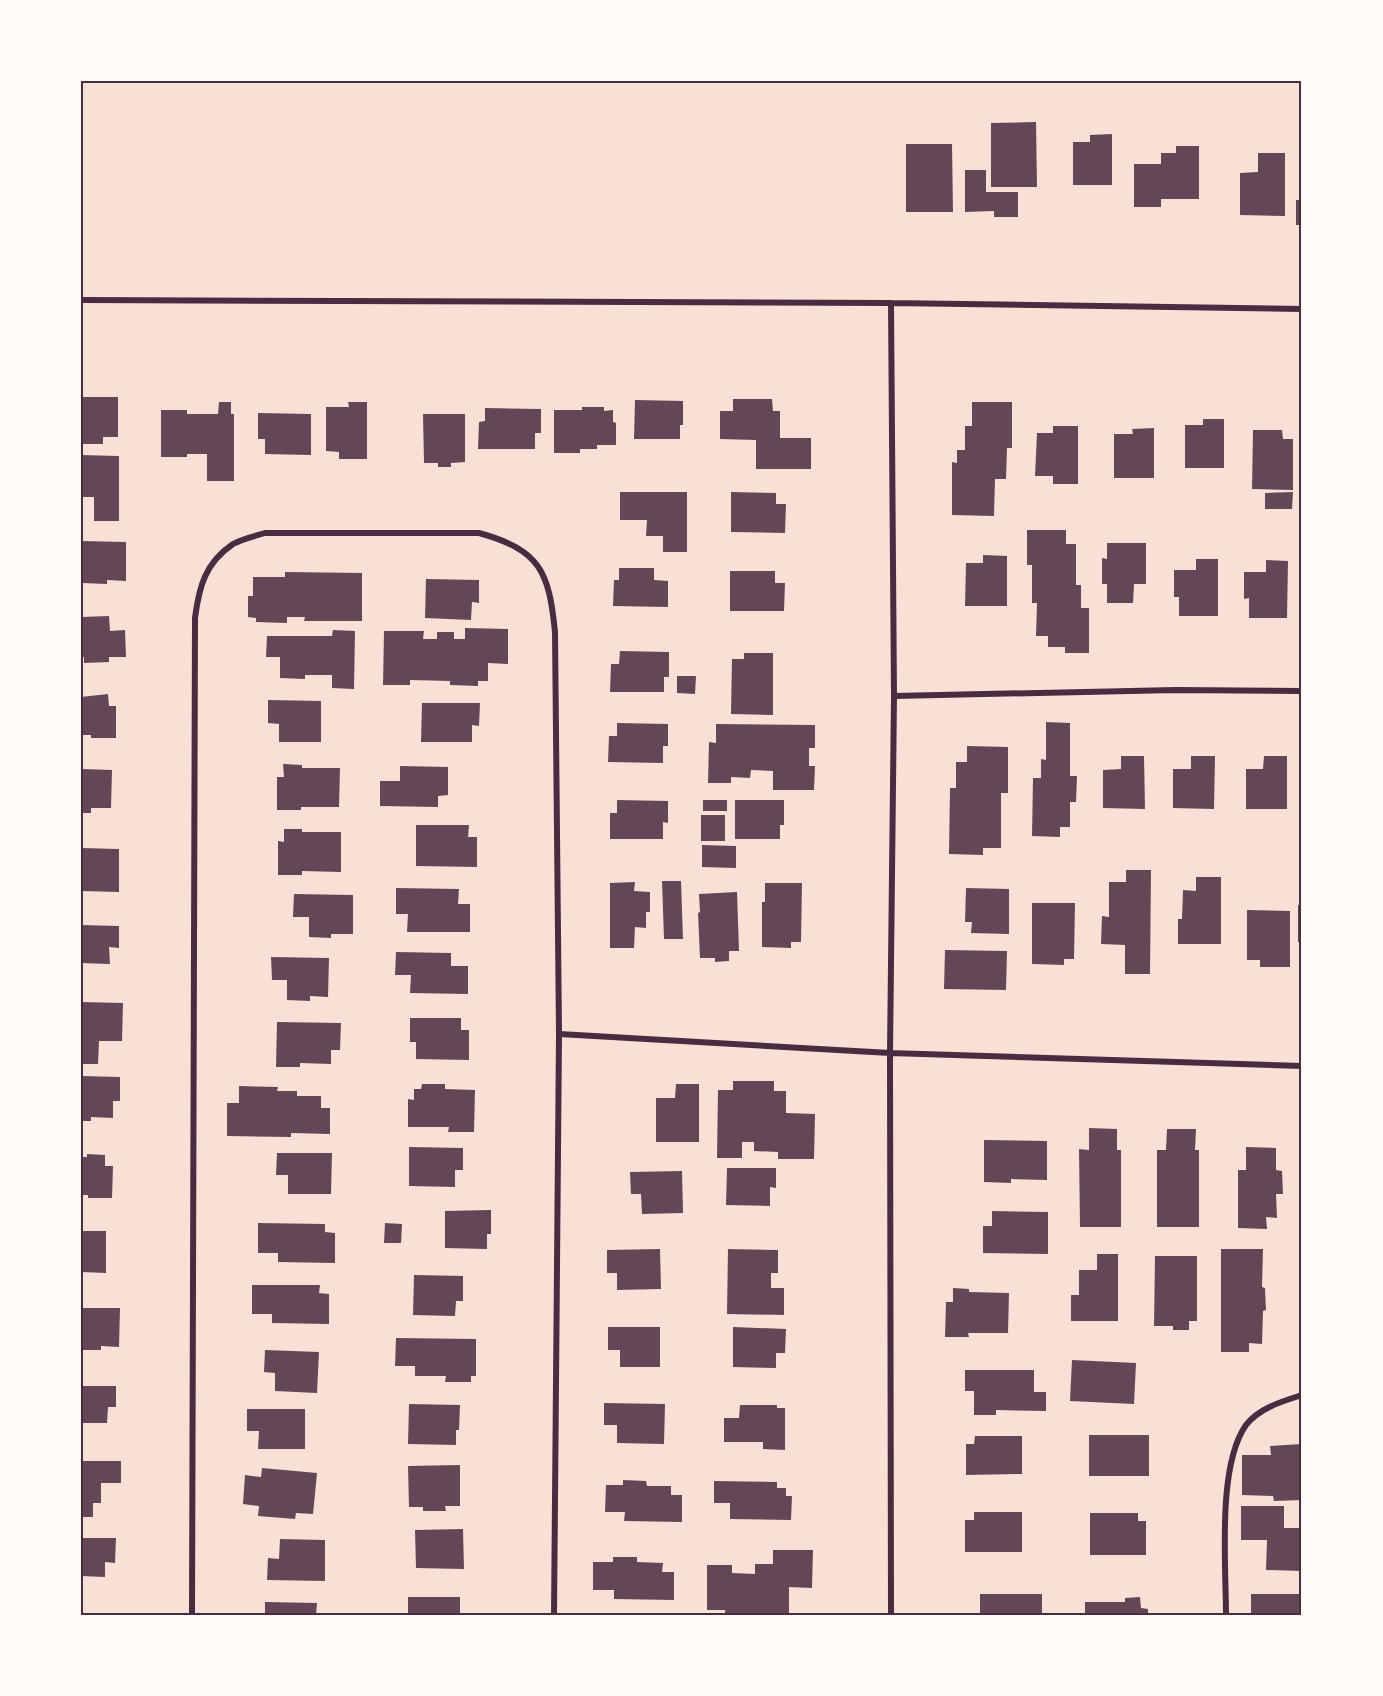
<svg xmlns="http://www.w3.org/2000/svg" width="1383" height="1696" viewBox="0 0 1383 1696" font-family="'Noto Sans',sans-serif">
	<rect width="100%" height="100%" fill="#f7e1d7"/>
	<path fill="#644757" d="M1036,122L1037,187H991V123Z
		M1112,134V185H1073V142H1090V135Z
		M906,144H952L953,212H906Z
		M1176,146H1199V199H1161V207H1134V164H1161V153H1176Z
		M1258,153H1285V216L1240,215V173L1258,172Z
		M965,170H986V192H1018V217H994V211L965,212Z
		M1296,200H1302V225H1296Z
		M81,397H118V437H103V444H81Z
		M733,399H772L773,411H780V438H811V469H756V440L720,439V411H733Z
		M635,400L683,401V425H680V439H634Z
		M219,402H231V414H234V481H207V454H187V457H161V410H187V414H218Z
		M348,402H367V459H339V452L326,451V407H349Z
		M972,402H1012V448H1007L1006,479H995L994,516L952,515V462L957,463V450H965V426H972Z
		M582,407H604V411L613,410V422L616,423V445H597V449H580V453H554V410H582Z
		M485,408L541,409V433H535V449H478L479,422L485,421Z
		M258,413L311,414V455L265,454V439H258Z
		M423,414H465V462L451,463V467H438V463H424Z
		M1203,419H1224V468H1185V425H1203Z
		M1053,426H1078V484H1053V476H1035L1037,433H1053Z
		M1154,428V478H1114V434H1133L1132,429Z
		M1253,430H1282L1283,439H1293V490L1252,489Z
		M81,455L119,456V521H94V497H81Z
		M620,492H687V552H663V536H646L647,520H620Z
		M731,492L776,493V504H786L785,533L731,532Z
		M1293,492L1292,509H1265V493Z
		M1027,530H1066V544H1076V585H1081V608H1089V653H1065V647H1048V636H1036L1037,603H1032V565H1027Z
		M81,541L126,542V581L107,580V584L82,583Z
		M1107,543H1146V584H1134L1133,603H1107V584H1102V558L1107,559Z
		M983,555L1007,556V606H965L966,563H983Z
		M1196,559H1218V616H1179V597H1174V570H1196Z
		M1266,560L1288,561L1287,618H1249V598L1244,599V572H1266Z
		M619,568H654V580L668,581V607L613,606L614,580H619Z
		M730,571H775V583H785L784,611H730Z
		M285,572L362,573V621H304L305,617H287V623L256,622V618L248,617V596H253V577H285Z
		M426,579L479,580V603L472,602L471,620L425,618Z
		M109,616L110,631L125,630L126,657H109V662L84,663V657H81V617Z
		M465,628L508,629V664L488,663V681H478V686L450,685V681L410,680V685H383L384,631H424L423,639H437V632H454V639H465Z
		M333,630L355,631L354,689L332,688V675H305V679L280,678V657H266L267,636H332Z
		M620,651L669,652V677H664V692H610L611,664H619Z
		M744,653H773V715L731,714L732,659H744Z
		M677,676H696L695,694L677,693Z
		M108,694L109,706H116V738H91V735H81V697Z
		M268,700L321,701V742H279V724L268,723Z
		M422,703H480L479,726L472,725V742H421Z
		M1046,722L1070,723V776H1077L1076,802H1070V827H1060V837L1032,836L1033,778H1041V759L1046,760Z
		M617,723L668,724V746H663V763L608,762L609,736H617Z
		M716,724L815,725V748H809V766H815L814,790H773V771L751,770L750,778L731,777V783H708L709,742L716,743Z
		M967,746L1008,747V793H1001V848H983V855L949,854L950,788H956V762H967Z
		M1121,756H1144L1145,809L1103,808V770L1121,769Z
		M1191,756H1215L1214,809L1173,808V769H1191Z
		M1264,756H1287V809H1246V769H1263Z
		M283,764L302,765V768H340L339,807H301V810H277V777H284Z
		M400,766L448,767V795L438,796V807L380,806V781H400Z
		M81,769L112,770L111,808H91V813H81Z
		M617,800L668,801V823L663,822V839H610V813H617Z
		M703,800H727V811H703Z
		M735,800H784V825H780V839H735Z
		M701,815H725V841H701Z
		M416,825H469L468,837H477V867L416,866Z
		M284,829H302V832H341V872L302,871V875H278V841L284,842Z
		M702,845L736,846V868L702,867Z
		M81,848L119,849V892L81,891Z
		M1126,870H1151L1150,974H1125V945L1101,944L1102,916L1109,917V882H1126Z
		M1196,877H1221V944H1178V919H1182L1183,890L1196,891Z
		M662,881H681L683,939H664Z
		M635,882L634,891L650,892V912H646V928L635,927L634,948H610V883Z
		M765,883H802L801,942H791V948L762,947V902H765Z
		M396,888L459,889L458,904H470V932H407L408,914H396Z
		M966,888L1009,889V934L971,933L972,922H965Z
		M737,892L739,951H729V961L715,962V958H700L698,913L700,912L699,894Z
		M294,894L353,895V934H331V938L309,937V917H293Z
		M1032,903H1075L1074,959H1064V965L1032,964Z
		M1298,905H1302V943L1298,942Z
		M1247,910L1290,911V967H1260V960H1247Z
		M81,925L119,926V948L109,947L110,964L81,963Z
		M945,950L1007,951L1006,990L944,989Z
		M396,952L451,953V966H468V994L410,993L411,975H395Z
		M271,957L329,958L328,997L310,996V1001L287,1000V980H272Z
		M81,1002L123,1003L122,1041H99L98,1064H81Z
		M410,1018H461V1030H469V1060L416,1059V1042H410Z
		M277,1022L341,1023L340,1050H331V1064L300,1063V1067H276Z
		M81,1076L120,1077V1101H113V1118L91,1117V1121H81Z
		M733,1081H774V1091H786V1113L815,1114L814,1159H778V1152L754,1151V1142H742V1158H717L718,1090H733Z
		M422,1084H445V1089L475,1090L474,1132H448L449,1127H408V1099L414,1100V1089H421Z
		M676,1084H699V1142H656V1098H675Z
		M239,1086L278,1087L277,1091H297V1096H321V1108H330V1134L291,1133V1137L227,1136V1103H239Z
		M1089,1128L1117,1129V1150H1121V1227H1080L1079,1149L1089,1150Z
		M1167,1129H1196L1195,1150H1199V1227H1157V1150H1166Z
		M984,1140L1047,1141V1180L1011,1179V1183L984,1182Z
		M409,1147L463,1148V1170H455V1187L409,1186Z
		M1246,1147L1276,1148V1170L1282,1171L1283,1194H1276L1277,1218L1266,1217L1267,1229L1238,1228V1170H1246Z
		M277,1153H332L331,1194H288V1175H276Z
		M87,1154L105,1155V1166H113L112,1198H88V1195H81V1157H87Z
		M727,1168H776V1188L770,1187V1206L726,1205Z
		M682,1171L683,1213L642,1214L641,1194H631L630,1172Z
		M491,1210V1234H487V1249L445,1248V1211Z
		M992,1211L1048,1212V1254L983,1253V1226H992Z
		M258,1223L325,1224V1232L335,1233V1263L278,1262V1253H258Z
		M385,1223L402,1224L401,1243H384Z
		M81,1231H106V1273L81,1272Z
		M660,1249L661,1289L617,1290V1273H607V1250Z
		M728,1249L778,1250V1273H771V1288H784V1315L727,1314Z
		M1221,1249H1263L1262,1287L1265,1288L1266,1310L1263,1311L1262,1344L1249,1343V1352H1221Z
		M1097,1254H1118V1321H1071V1295H1079V1270H1097Z
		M1155,1256H1197V1321H1189V1330H1173V1326H1154Z
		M414,1275L463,1276V1301H456L455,1316L413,1315Z
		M252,1285H320L319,1293L329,1294V1324L272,1323V1314H252Z
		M953,1288L969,1289V1292L1009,1293L1008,1333H968L969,1337H945L946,1302H953Z
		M81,1308H120L119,1347L101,1346V1350H81Z
		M608,1327H660V1367H620V1350H608Z
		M733,1327L786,1329L785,1353H776V1368L733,1367Z
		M396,1338L476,1339V1376H471V1382H445L446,1376H415V1366H395Z
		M265,1350L319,1352L317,1393L275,1391V1373L264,1372Z
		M1072,1360L1136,1363L1134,1404L1070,1401Z
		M965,1370H1034V1392H1046V1411L996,1410V1415H974V1391H965Z
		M81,1386H116V1407H108L107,1423H81Z
		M604,1403L665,1404L664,1444L617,1443V1425H604Z
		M409,1404L460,1405L459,1430H456V1445L408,1444Z
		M740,1405H777V1408H785V1450L763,1449V1442H724V1418H739Z
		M247,1409H305V1449H258L259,1431H247Z
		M1089,1435H1149V1476H1089Z
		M975,1436H1022V1474L966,1475V1444H974Z
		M1302,1444V1500L1274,1501L1273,1496L1242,1495V1455H1271L1270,1446Z
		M82,1461H121V1483H101V1503H93V1517H81Z
		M460,1465V1506H445L446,1511H423V1507H409L408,1466Z
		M262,1468L317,1473L313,1514L296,1513L295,1519L258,1516L259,1506L243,1504L245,1475L261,1477Z
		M623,1480L646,1481L647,1486H671V1495H682V1522L624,1521L625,1512H605L606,1485H623Z
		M714,1481L777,1482V1488H786V1496H792L791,1520L730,1519V1503H714Z
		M1241,1506H1284V1528H1302V1571L1266,1570L1267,1540H1241Z
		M974,1512H1022V1552H965V1520H974Z
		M1090,1513H1138V1521H1146V1555H1090Z
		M463,1529L464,1569L416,1568L415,1530Z
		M81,1538H116L115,1563L105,1562V1577L81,1576Z
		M280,1539L325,1540V1581L267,1580L268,1558L279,1559Z
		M773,1550H813L812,1588L789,1587V1614H725V1610H707V1565H732V1573L755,1574V1564H773Z
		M613,1557H637V1562L663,1563L662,1572H674V1600L614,1599V1590H593V1562H613Z
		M980,1594H1042V1615H980Z
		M1251,1594H1302V1615H1251Z
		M408,1597H460V1615H408Z
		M1140,1597L1141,1608L1148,1609V1615H1085V1602H1125V1598Z
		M265,1602L317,1603L316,1615H265Z"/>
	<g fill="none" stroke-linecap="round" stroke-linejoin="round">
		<path stroke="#4a2c40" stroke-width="6" d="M81,300L891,303L1302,309
			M891,303L894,696L890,1053L891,1615
			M894,696L1176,690L1302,691
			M559,1034L890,1053L1302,1066
			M192,1615L195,618C199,587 205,563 233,544C242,539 255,536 265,533H479C540,550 549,571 555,632L559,1034L554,1615
			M1226,1615C1226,1565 1217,1466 1246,1425C1259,1408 1283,1401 1302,1395"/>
	</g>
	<rect width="1383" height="1696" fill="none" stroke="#fffaf5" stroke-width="165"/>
	<rect x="82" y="82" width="1218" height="1532" fill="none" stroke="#4a2c40" stroke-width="2"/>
</svg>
